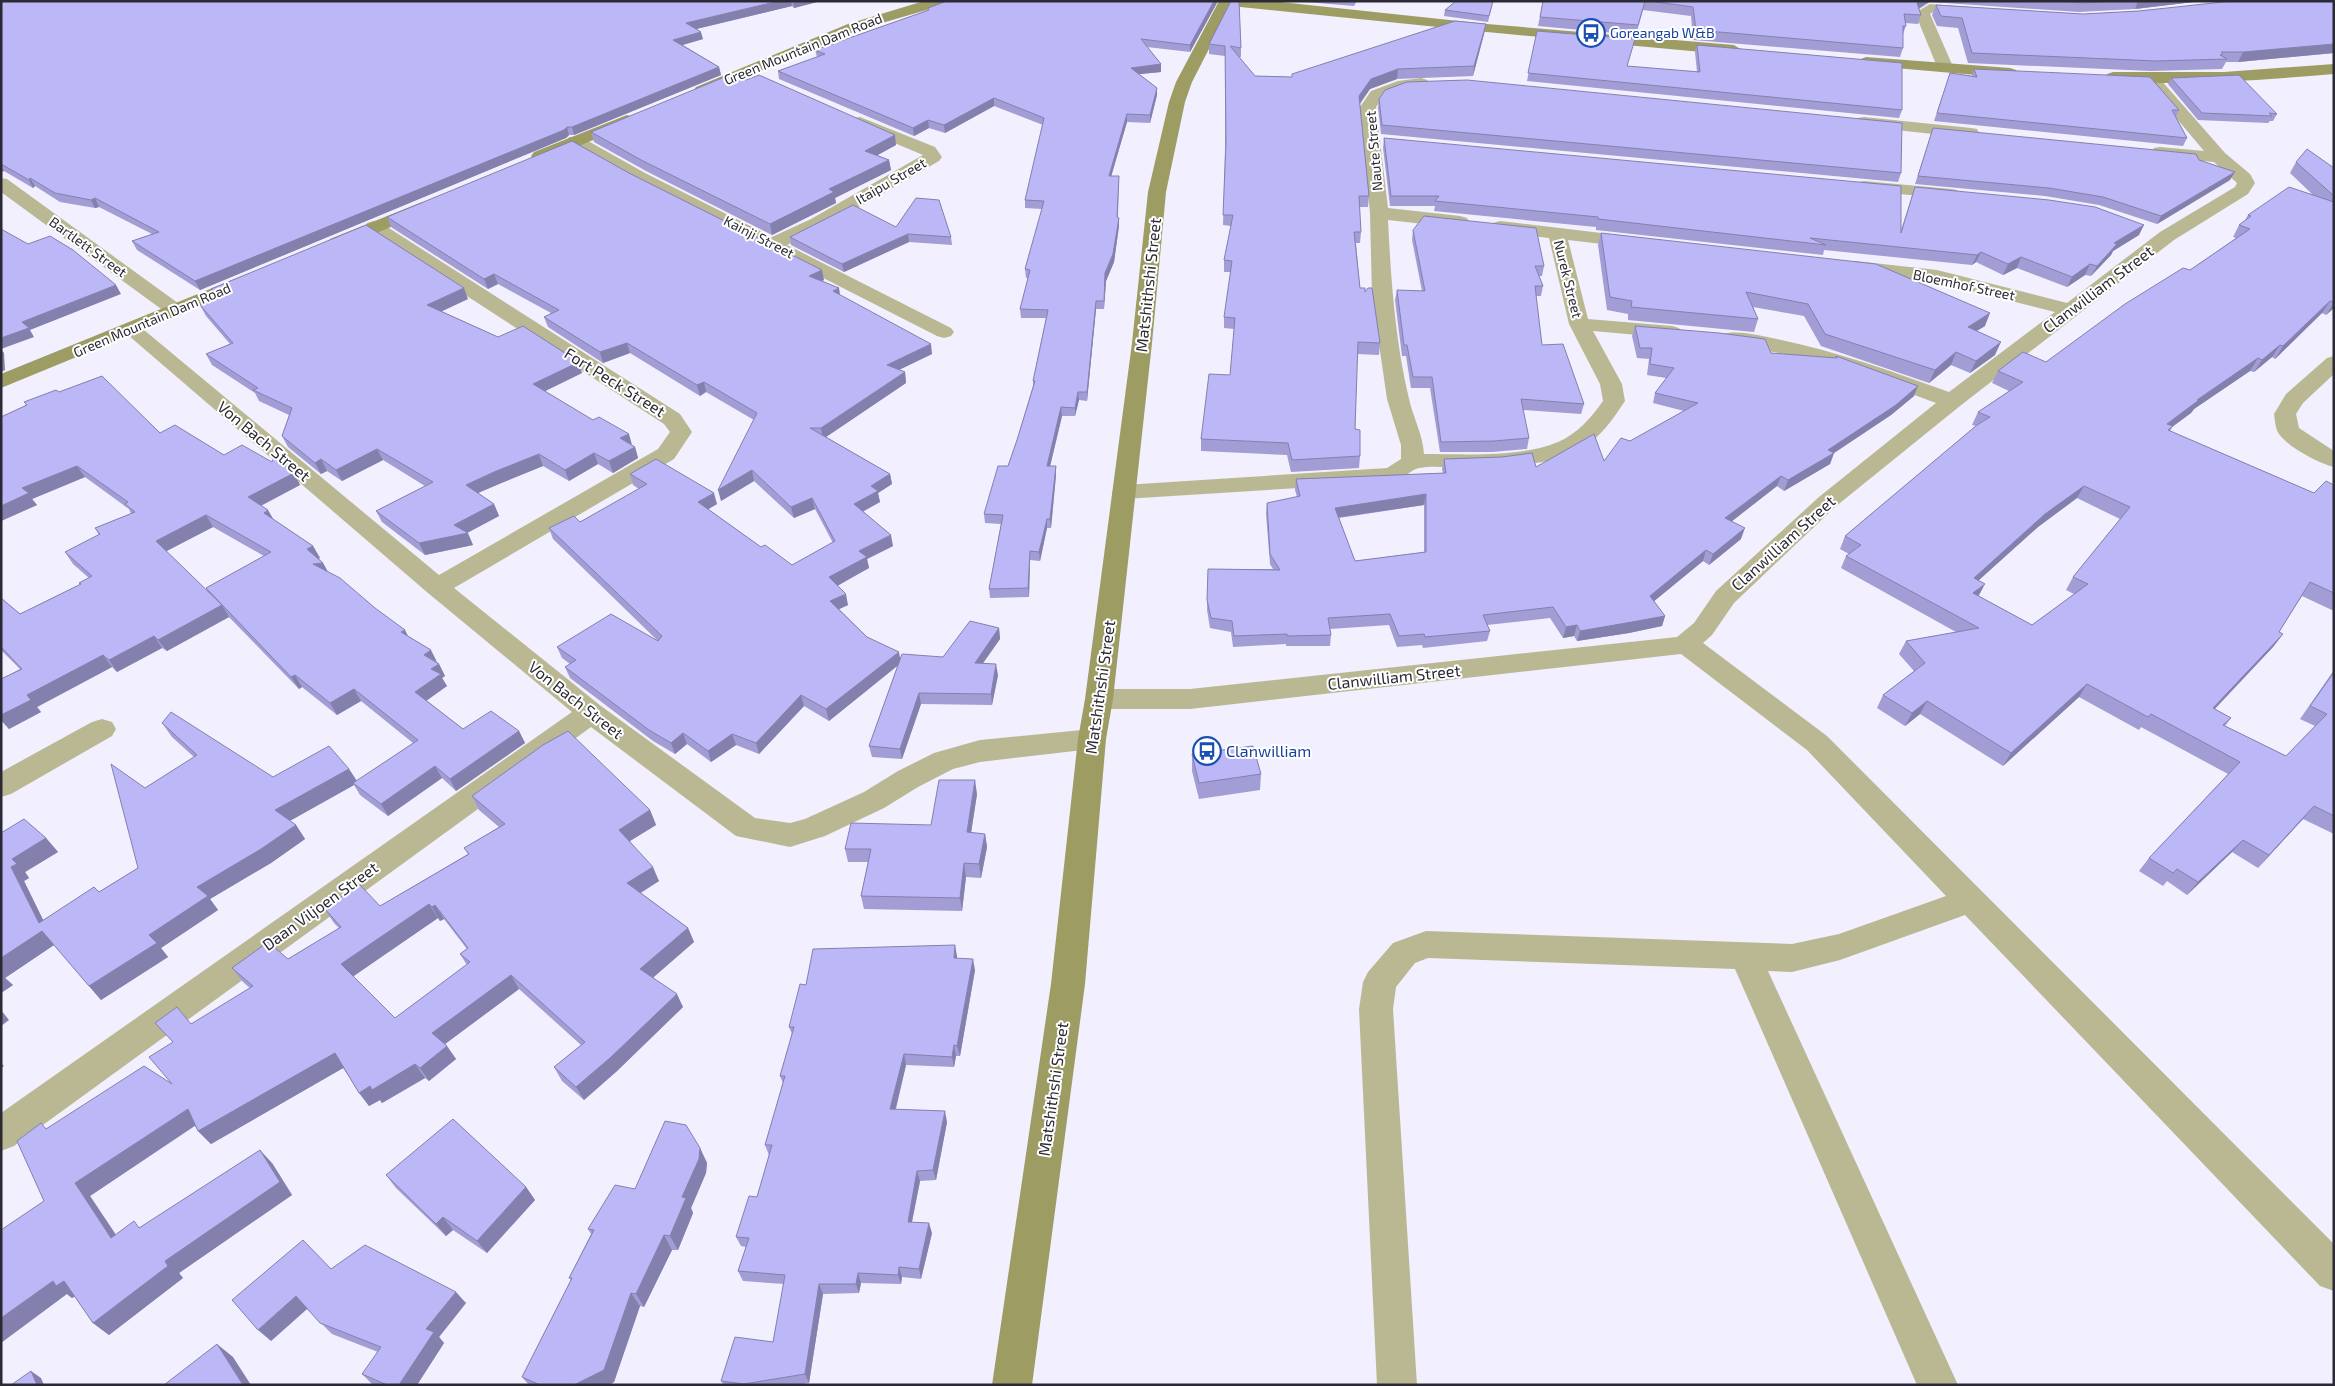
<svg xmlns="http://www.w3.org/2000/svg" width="2335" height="1386" viewBox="0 0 2335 1386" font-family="'Exo 2',sans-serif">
	<rect width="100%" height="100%" fill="#f2effe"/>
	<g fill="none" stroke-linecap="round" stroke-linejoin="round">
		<path fill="#b9b893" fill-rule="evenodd" d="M1930,4L1971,7L1978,11L1971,15L1933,12L1930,14L1954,69L1951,72H1941L1938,69L1915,13Z
			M2154,77L2160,79L2225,153L2250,174L2255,183L2248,194L2174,240L1960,406L1835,507L1734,603L1712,635L1703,643L1827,736L2334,1244V1291L2320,1286L1965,915L1840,960L1792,972L1768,971L1958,1385H1917L1735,969L1428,958L1415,963L1396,987L1393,1009L1417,1385H1377L1359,1009L1363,982L1368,972L1393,943L1426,931L1792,944L1839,934L1946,896L1807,750L1681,654L1190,709H1099L1089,706L1085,699L1089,692L1099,689H1190L1677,637L1694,623L1716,591L1819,497L1936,403L1863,376L1809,359L1723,342L1720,338L1723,334C1738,330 1757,335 1772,338C1833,350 1891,371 1949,392L2055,312L1937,282L1855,273L1848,271L1845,267L1848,263L1855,261L1937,270L2067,303L2160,232L2235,187L2237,183L2214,162L2154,156L2151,152L2154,148L2160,147L2204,151L2146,82L2148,79Z
			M1421,78L1427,80L1429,83L1427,86C1407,91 1389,88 1376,107L1388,208L1460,216L1467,218L1469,222L1467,226L1460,228L1388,220C1391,280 1395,340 1409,399C1413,417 1423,435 1424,454C1465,454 1520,458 1558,442C1577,434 1591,418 1603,401L1600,384L1569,324L1549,238L1493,231L1491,227L1493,223L1500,221L1643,238L1645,242L1643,246L1636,248L1568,240L1588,319L1672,326L1679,328L1682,332L1679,336L1672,338L1593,331L1622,384L1625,401C1615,416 1605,431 1591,442C1558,467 1505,467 1465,468C1451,468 1433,465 1419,468C1410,470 1403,480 1393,482L1124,499L1116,497L1112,492L1116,487L1124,485L1387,468L1401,459V445L1387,399L1372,296L1370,213L1360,107L1371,91L1398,81Z
			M860,117L935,147L942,157L939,161L825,227L787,245L951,328L954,332L951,336L944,338L937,336L633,181L569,145L567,141L569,137H581L645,173L772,237L811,219L923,155L854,126L852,122L854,118Z
			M1864,117L1971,128L1977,129L1979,133L1977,137L1971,138L1858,126L1856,122L1858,118Z
			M1,178L7,179L182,306L185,310L182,314L175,316L168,314L1,192Z
			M1864,181L1951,189L1957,190L1960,194L1957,198L1951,199L1858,190L1855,186L1858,182Z
			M374,221L381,223L680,414L692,432L674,459L454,588L601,706L755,818L790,823L805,819L864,792L898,771L934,753L980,740L1092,729L1102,732L1106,739L1102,746L1092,749L980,762L953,769L918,787L884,808L825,836L790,847L736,836L591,727L14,1146L1,1151V1113L572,712L428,593L121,329L124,325L131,323L138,325L439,575L658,449L670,432L664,424L367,231L365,227L367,223Z
			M2334,356V374L2303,403L2296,414L2299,428L2334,451V467C2318,463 2288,447 2279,434C2275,428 2275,420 2274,414L2286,394L2327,358Z
			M102,719L112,722L116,729L112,736L11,794L1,797V772L92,722Z"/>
		<path fill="#9d9c63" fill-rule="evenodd" d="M924,1H949L947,4L858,30L708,93H696L694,90L696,87L848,24Z
			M1219,1H1271L1487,24L1734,45L1742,50L1734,55L1487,32L1231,6L1192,82L1185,102L1166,192L1152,343L1113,699L1106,739L1085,984L1032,1385H992L1051,984L1078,739L1085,699L1132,343L1148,192L1169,102L1176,82Z
			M1866,57L2010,68L2016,70L2018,73L2016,76L2010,78L1861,65L1858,62L1861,59Z
			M2334,64V74C2276,79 2219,83 2161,83C2144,83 2124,84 2107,80L2105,77L2107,74L2113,72H2224Z
			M627,115L633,117L635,120L633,123L546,160H534L531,156L534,152Z
			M422,202L428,203L431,207L428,211L344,247L337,249L330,247L328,243L330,239Z
			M247,274L254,276L257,280L254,284L1,388V374Z"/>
	</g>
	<path fill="#a29dd4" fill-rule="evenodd" d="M1,1H821L794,8L792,6L696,29L703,39L683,45L719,67L721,75L574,135H569L566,138L200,290L137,250L132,241L152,234L99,207L95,208L60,202L35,186L33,188L4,171L1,172Z
		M1218,1L1190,52L1147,47L1161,64V72L1139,74L1157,88V95L1150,123L1127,122L1111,176H1119L1118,217L1119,218V226L1114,262L1106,281L1104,309H1096L1087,401L1079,400L1075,416H1062L1050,466H1056V475L1051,528H1047L1040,561L1030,560L1029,597L990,598L989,589L1001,524L985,523L984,514L1008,466L1017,440L1033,386V381L1046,318H1021L1020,309L1028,278H1026L1025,269L1042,209L1025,208V200L1043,125L994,106L945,133L929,128L914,136L779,79L778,71L817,57L815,50L929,10L928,8Z
		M1294,1H1357L1354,6Z
		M1493,1L1488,22L1444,16L1445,10Z
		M1543,1H2202L2135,9L2079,12L1930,2L1919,9L1921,15L1918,24L1905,23L1906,26L1903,34V48L1900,57L1693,40L1691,16L1643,10L1636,35L1538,26Z
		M2334,1V53L2238,62H2226L2222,69L2151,71L1968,63L1958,28L1937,26L1932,15L1936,5L2083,14Z
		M1486,24L1484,34L1473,76L1397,79L1370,89L1360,104L1369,196L1368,207H1359L1361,232L1360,243H1356L1360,288L1365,292L1380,343L1379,355L1357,354L1355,429L1360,456L1359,468L1291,472L1287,455L1201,451V439L1230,375L1234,329L1224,328V317L1231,272H1224V260L1231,226L1223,225L1225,151V56L1209,54V44L1241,48V57H1239L1255,76L1292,77Z
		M1537,31L1628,67L1697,72L1695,52L1697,45L1902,110L1899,118L1527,81Z
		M1974,69L2179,110L2176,117L2187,138L2183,146L1934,121L1950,73L1972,76Z
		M2171,78L2277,114L2273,121H2270L2268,123L2198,120L2168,84Z
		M1379,99L1901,173L1898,182L1381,134L1378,108Z
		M1933,128L2199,160L2230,180L2157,224L2099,205L2045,196L1915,184Z
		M591,132L896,145L877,155L889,160L891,170L835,198L836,203L772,235L646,171L594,142Z
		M1384,138L1901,230L1915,187L2139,235L2113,251L2111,255L2091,276L2085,275L2067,287L2017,268L2003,275L1976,262L1972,265L1824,250L1823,255L1596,230V227L1434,211L1435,206H1390L1383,148Z
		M2296,162L2334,168V308L2326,315L2322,313L2275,359L2272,357L2254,372L2250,371L2194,409L2191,413L2173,426L2170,431L2314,493L2334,485V611L2302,596L2279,632L2283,634L2273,647L2215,709L2231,718L2225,726L2286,756L2315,726L2300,719L2334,670V834L2303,819L2258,868L2232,852L2187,895L2167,881L2163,886L2139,871L2149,858L2228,774L2141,727L2139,730L2079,697L2003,766L1920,714L1905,726L1877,708L1883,695L1914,671L1899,654L1906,641L1956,632L1841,568L1846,556L1849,554L1840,549L1845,536L1976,426L1972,425L1978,412L2009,391L1992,383L1998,371L2046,362L2190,270L2236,238L2233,237L2239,225L2244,222L2248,215L2312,194L2290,173ZM2077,498L2120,519L2073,577L2066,590L2074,594L2032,625L1978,596V580L2038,527Z
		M387,217L824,280L822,281L839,288L840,295L932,354L899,370L905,372L906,383L826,437L890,474L892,484L878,493L880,502L863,511L893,546L867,559L869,568L837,585L848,605L839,609L867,637L900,660L943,657L999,628L1000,639L983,663L998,675L992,705L921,704L902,759L872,757L869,746L898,665L829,721L804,706L759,754L736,745L711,762L687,744L675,754L653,741L570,678L565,667L570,664L562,658L557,647L658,641L553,539L549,528L580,522L639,489L633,485L630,474L717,504L708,509L761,547L792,565L833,543L815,509L794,518L754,481L721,501L754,420L706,392L700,396L630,353L603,363L548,327L544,317L551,313L498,284L488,289L391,227Z
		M896,227L951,237L952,245L909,242L844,272L791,245L790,237Z
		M1413,230L1544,266L1542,276H1539L1543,286L1541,296H1536L1542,345L1584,404L1581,414L1523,410L1529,438L1527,449L1492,452H1440L1430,388H1411L1406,356H1402L1395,300L1397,290L1422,291L1412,240Z
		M1601,233L1985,326L1976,331L1995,355L1970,373L1951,365L1929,383L1821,346L1804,316L1753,307L1758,319L1754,332L1628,320V314L1607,310L1598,245Z
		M211,289L468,299L441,311L498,337L582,373L545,391L635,447L638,458L613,473L598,464L569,481L543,466L499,484L478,493L494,504L499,516L467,533L473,545L425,555L382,522L376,511L425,486L383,460L342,481L327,471L321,474L288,447L282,436L289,415L259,401L255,393L212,365L206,354L230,344L206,316L200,305L216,299Z
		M1635,326L1771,353L1835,358L1836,356L1914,396L1891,415L1834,453L1830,464L1784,491L1777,486L1732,521L1741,539L1709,565L1703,561L1654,601L1665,616L1662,626L1629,633L1577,641L1574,636L1563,638L1550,618L1487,625L1490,631L1487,641L1423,648L1422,645L1397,647L1389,625L1330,629L1331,635L1330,646H1286V644L1233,647L1231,632L1210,628L1207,610L1208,569H1273L1270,564L1266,514L1267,503L1297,497L1295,490L1296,479L1443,473L1442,469L1444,459L1536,467L1604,461L1630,441L1684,411L1653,403L1655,393L1666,378L1647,375L1649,359L1637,358L1632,336ZM1424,505V552L1355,561L1339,518Z
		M59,392L160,433L224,455L294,473L300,485L261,506L273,519L313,546L320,558H318L323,563L328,572L408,637L439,664L445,676L442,678L447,686L426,700L463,729L519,731L525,743L456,791L442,778L388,816L360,795L354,785L290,821L296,825L305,839L271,863L210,899L218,910L161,948L168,957L101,1000L54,945L5,978L13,985L1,993V833L46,838L58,852L25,872L29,878L24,881L43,920L99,892L138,868L145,788L194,757L172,737L162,723L273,777L349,769L357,781L413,743L361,701L337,715L302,687L299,689L228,616L229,617L167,651L162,648L117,672L112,667L37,707L41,712L9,729L1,720V679L20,669L1,650V598L20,614L81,584L79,583L89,578L73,564L65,552L99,535L95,528L131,514L129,509L85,477L32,499L37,505L1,521V417L26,405L24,402ZM213,527L264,556L206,588L208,592L166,551Z
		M1192,754L1261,774L1260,790L1199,799L1192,771Z
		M977,794L971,833L985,834L987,847L981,878L966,877L962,911L864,909L861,896L868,862H848L845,849L931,825Z
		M472,796L650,810L656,825L630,841L659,881L641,893L688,928L694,942L653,977L683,1007L617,1071L584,1100L562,1081L554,1067L581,1045L519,989L445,1044L456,1059L429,1081L425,1078L382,1103L380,1100L369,1106L343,1068L211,1144L198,1131L195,1126L90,1196L116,1235L141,1227L272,1163L292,1195L179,1273L183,1278L109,1335L93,1323L75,1296L72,1298L67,1294L44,1201L47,1128L172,1084L173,1042L192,1024L250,988L243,982L232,968L288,959L339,928L334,923L324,908L380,906L468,854L464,848L499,827L479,810ZM438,918L440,921L444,919L467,949L460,954L467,965L395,1018L353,976Z
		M957,956V958L975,970L960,1056H956L954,1067L906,1065L896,1109L947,1122L936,1180L920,1181L912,1222L932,1233L921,1279L902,1277L901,1284L861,1283L859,1293L823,1294L809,1383L798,1385H724L721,1381L773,1342L784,1284L743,1281L738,1271L746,1247L741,1246L736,1237L757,1197L769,1155L765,1145L783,1083L780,1076L792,1034L789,1027L806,985Z
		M700,1148L707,1163L706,1173L691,1208L693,1213L678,1250H672L644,1307L640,1306L614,1382L609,1385H529L522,1377L571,1280L569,1278L591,1234L588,1229L635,1189Z
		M386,1175L526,1187L535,1200L487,1253L453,1230L446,1236L396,1188Z
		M331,1269L466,1303L439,1337L444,1343L417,1385H373L362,1374L378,1352L332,1334L307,1309L271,1341Z"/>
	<path fill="#8480ad" d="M779,1H791L792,6L688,31L686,23Z
		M793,1H821L794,8Z
		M1214,1H1218L1190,52V45Z
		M1920,1H1930L1913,12L1917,3Z
		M2138,1H2202L2135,9Z
		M1486,24L1484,34L1473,76L1474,66Z
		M701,32L703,39L675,47L673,40Z
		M2334,44V53L2238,62L2243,52Z
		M1161,64V72L1131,75V68Z
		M719,67L721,75L574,135L572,127Z
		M1398,69L1397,79L1370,89L1358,106L1359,96L1371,79Z
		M1157,88V95L1150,123V115Z
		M994,98V106L945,133L944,125Z
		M1127,114V122L1109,184V176Z
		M928,120L929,128L914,136L913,128Z
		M567,127L569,135L566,138L200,290L195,281Z
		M895,135L896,145L867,161L865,151Z
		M889,160L891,170L835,198L836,203L772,235L770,224L829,189Z
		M1,166L4,171L1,172Z
		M2235,172L2230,180L2157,224L2161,216Z
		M30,178L35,186L33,188L29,180Z
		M95,198L99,207L95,208L91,200Z
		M1119,218V226L1114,262L1106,281L1104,309L1105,273Z
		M2144,225L2139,235L2113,251L2111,255L2091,276L2097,266L2114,243Z
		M908,234L909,242L844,272L842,264Z
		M1981,252L1976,262L1972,265L1977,255Z
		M2021,257L2017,268L2003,275L2008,264Z
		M2090,264L2085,275L2067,287L2072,277Z
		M822,270L824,280L811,286L809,276Z
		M494,274L498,284L488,289L484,279Z
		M116,285L121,294L30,330L34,337L1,349L4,353L5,370L1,372V338L22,322Z
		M464,288L468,299L432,316L427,305Z
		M839,288L840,298L833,291Z
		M1096,301V309L1087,401V392Z
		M2330,301L2322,313L2275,359L2283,346Z
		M2334,303V308L2326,315Z
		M1990,313L1985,326L1962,340L1968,327Z
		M2001,342L1995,355L1970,373L1976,361Z
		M627,343L630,353L603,363L600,352Z
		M931,344L932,354L888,375L887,365Z
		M2280,345L2272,357L2254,372L2262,360Z
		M1956,352L1951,365L1929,383L1935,370Z
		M2258,358L2250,371L2194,409L2191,413L2160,436L2167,424L2197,400Z
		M579,362L582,373L537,395L533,384Z
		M905,372L906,383L823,439L821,428Z
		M704,382L706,392L700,396L697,385Z
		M1918,386L1914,396L1891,415L1834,453L1830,464L1784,491L1788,480L1828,450Z
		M1078,392L1079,400L1075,416V408Z
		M1061,407L1062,416L1048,475L1047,466Z
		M629,434L632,445L620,438Z
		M635,447L638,458L613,473L609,461Z
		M377,449L383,460L342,481L336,470Z
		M594,453L598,464L569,481L565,470Z
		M539,454L543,466L499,484L471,496L466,485L494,472Z
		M321,459L327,471L321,474L315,463Z
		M77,466L85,477L32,499L37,505L1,521V506L22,488Z
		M1056,466V475L1051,528L1050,519Z
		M752,470L754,481L721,501L718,490Z
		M294,473L300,485L254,509L248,497Z
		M890,474L892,484L878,493L880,502L857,515L854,504L871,486Z
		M1781,476L1777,486L1722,529L1725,518Z
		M2084,486L2077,498L2038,527L1967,591L1974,578L2045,514Z
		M714,493L717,504L702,513L698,502Z
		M1426,494L1424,505L1334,518L1335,508Z
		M812,498L815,509L794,518L791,507Z
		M494,504L499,516L465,534L468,533L473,545L425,555L419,543Z
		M268,510L275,522L264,513Z
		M206,515L213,527L163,553L156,541Z
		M1047,519V528L1040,561L1039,552Z
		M1745,528L1741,539L1709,565L1713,554Z
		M891,535L893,546L867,559L869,568L832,589L829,577L859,551Z
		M313,546L320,558L314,561L307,549Z
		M1706,550L1703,561L1647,607L1650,596Z
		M1030,551V560L1029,597L1028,588Z
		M323,563L329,574L313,564Z
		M1985,584L1978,597L1973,593Z
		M846,594L848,605L833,612L830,601Z
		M222,605L229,617L167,651L158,640Z
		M1665,616L1662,626L1629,633L1577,641L1580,631Z
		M1577,625L1574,636L1563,638L1566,627Z
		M999,628L1000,639L976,673L975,663Z
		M405,630L411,642L401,632Z
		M2283,634L2273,647L2203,721L2213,708Z
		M154,636L162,648L117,672L109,660Z
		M431,650L437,662L424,655Z
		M899,652L901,663L829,721L826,709Z
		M103,655L112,667L37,707L41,712L9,729L1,720V715L27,695Z
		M439,664L445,676L442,678L447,686L422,704L415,692L431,669Z
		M996,664L998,675L992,705L991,694Z
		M295,675L302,687L299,689L291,677Z
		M2087,684L2079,697L2003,766L2011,753Z
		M354,689L361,701L337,715L330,703Z
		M919,693L921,704L902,759L900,749Z
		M801,695L804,706L759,754L756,743Z
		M1927,701L1920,714L1905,726L1912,713Z
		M519,731L525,743L456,791L450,779Z
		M683,733L687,744L675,754L671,743Z
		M732,734L736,745L711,762L708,751Z
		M435,766L442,778L388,816L381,804Z
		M349,769L358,783H353L354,785L284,824L275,810Z
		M975,780L977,794L969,846L967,832Z
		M2314,806L2303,819L2258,868L2269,855Z
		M650,810L656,825L625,844L619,830Z
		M296,825L305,839L271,863L210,899L218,910L161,948L168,957L101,1000L89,986L197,887Z
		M985,834L987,847L981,878L979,864Z
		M46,838L58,852L25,872L29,878L24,881L51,936L39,923L11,867L12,859Z
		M2243,840L2232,852L2187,895L2198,882Z
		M964,863L966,877L962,911L960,898Z
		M653,867L659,881L633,897L627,883Z
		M429,904L438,918L351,978L341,964Z
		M435,905L444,919L440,921L432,907Z
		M688,928L694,942L647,983L640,969Z
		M42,931L54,945L5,978L13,985L1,993V958Z
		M955,945L957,956L956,969L954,958Z
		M973,959L975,970L960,1056L957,1046Z
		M511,975L519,989L441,1047L432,1033Z
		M677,994L683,1007L617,1071L584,1100L576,1087Z
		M1,1010L9,1020L1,1026Z
		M954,1045L956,1056L954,1067L952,1057Z
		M447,1046L456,1059L429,1081L420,1068Z
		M335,1053L345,1067L211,1144L198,1131Z
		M904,1054L906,1065L893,1119L890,1109Z
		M1,1063L4,1066L1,1068Z
		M415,1064L425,1078L382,1103L380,1100L369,1106L359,1093L370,1086Z
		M188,1109L200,1122L90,1196L126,1250L111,1238L75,1183Z
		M945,1111L947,1122L936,1180L933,1170Z
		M700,1148L707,1163L706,1173L691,1208L693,1213L678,1250L670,1236L682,1197Z
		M260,1150L272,1163L292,1195L179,1273L183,1278L109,1335L93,1323L165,1261Z
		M917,1171L920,1181L910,1231L908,1222Z
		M526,1187L535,1200L487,1253L477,1241Z
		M443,1217L453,1230L446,1236L436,1224Z
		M929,1223L932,1233L921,1279L919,1269Z
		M664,1235L672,1250L644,1307L636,1294Z
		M899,1267L902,1277L901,1284L898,1275Z
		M858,1273L861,1283L859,1293L856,1284Z
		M53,1281H64L80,1293L72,1298L67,1294L1,1343V1318Z
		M819,1284L823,1294L809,1383L805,1374Z
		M456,1292L466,1303L439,1337L444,1343L417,1385H399L426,1329Z
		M631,1293L640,1306L614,1382L609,1385H574Z
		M296,1296L308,1308L271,1341L258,1330Z
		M217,1344L233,1357L251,1385H243Z
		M31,1371L41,1378L44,1385H37Z"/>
	<path fill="#bcb7f7" stroke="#8480ad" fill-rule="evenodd" d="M1,1H779L686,23L701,32L673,40L719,67L572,127H567L564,130L195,281L132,241L159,232L95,198L91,200L55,193L30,178L29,180L1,164Z
		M947,1H1214L1190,45L1141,39L1161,64L1131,68L1157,88L1150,115L1127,114L1109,176H1119L1117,217L1119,218L1113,254L1105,273L1104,301H1096L1087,392H1078L1075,408L1061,407L1047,466H1056L1050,519H1047L1039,552L1030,551L1028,588L989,589L1003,515L984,514L998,466H1008L1017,440L1035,381H1033L1048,310L1020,309L1030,270L1025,269L1044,201L1025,200L1044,118L994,98L944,125L928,120L913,128L778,71L825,54L815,50L929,10L928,8Z
		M1231,1H1239L1241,48L1230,46L1255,76L1292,77V74L1455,21L1486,24L1474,66L1398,69L1371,79L1359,96L1369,196H1359L1361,232H1354L1360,288H1365V292L1368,288H1372L1380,343L1358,342L1355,429L1360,430V456L1292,460L1288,443L1201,439L1209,374L1230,375L1235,318L1224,317L1232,261L1224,260L1233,215H1223L1226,142L1225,46L1209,44Z
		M1456,1H1493L1489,16L1445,10Z
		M1543,1H1645L1638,25L1540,17Z
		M1649,1H1920L1917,3L1921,15L1904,14L1906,26H1903V48L1696,30L1693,7Z
		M2060,1H2112L2083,3Z
		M2232,1H2334V44L2243,52H2221L2223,54L2220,55L2227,59L2156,61L1972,53L1962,18L1941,16L1936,5L2083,14L2139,11Z
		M1537,31L1635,39L1627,66L1700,72L1697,45L1902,63V110L1528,73Z
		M1974,69L2150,77L2179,110H2172L2187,138L1937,113L1950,73L1977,77Z
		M732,74L746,80L759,75L895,135L865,151L889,160L829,189L834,192L770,224L643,161L591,132Z
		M2239,75L2277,114L2269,113L2272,116L2202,113L2171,78Z
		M1467,80L1902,123L1901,173L1382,125L1379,99L1385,90L1407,82Z
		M1933,128L2196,154L2199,160L2235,172L2161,216L2103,197L2049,188L1918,176Z
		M1384,138L1901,186V233L1915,187L2049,200L2095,207L2144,225L2114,243L2117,244L2097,266L2090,264L2072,277L2021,257L2008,264L1981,252L1977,255L1810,238L1826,245L1598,219V217L1435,201L1439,196H1391Z
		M572,141L629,173L822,270L809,276L839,288L833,291L931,344L887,365L905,372L821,428H810L890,474L871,486L878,491L854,504L891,535L859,551L867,557L829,577L846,594L830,601L867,637L899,652L826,709L801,695L756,743L732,734L708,751L683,733L671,743L649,730L565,667L576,660L557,647L611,614L658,641L662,636L549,528L574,516L580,522L647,484L630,474L656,459L714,493L698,502L761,547L765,545L792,565L835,541L812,498L791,507L752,470L718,490L757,413L704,382L697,385L627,343L600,352L544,317L559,310L494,274L484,279L387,217Z
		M2307,149L2334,168V196L2296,162Z
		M2289,187L2334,202V302L2330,301L2283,346L2280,345L2262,360L2258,358L2197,400H2199L2167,424L2173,426L2168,430L2314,493L2326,481L2334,485V593L2310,582L2279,632L2283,634L2213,708L2231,718L2223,725L2286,756L2327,714L2310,706L2334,672V816L2314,806L2269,855L2243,840L2198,882L2177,869L2173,873L2149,858L2240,762L2151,714L2148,717L2087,684L2011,753L1927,701L1912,713L1883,695L1925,663L1906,641L1979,628L1846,556L1861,545L1845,536L1977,425L1990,417L1978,412L2023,382L1998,371L2023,352L2046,362L2125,304L2183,268L2190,270L2250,229L2239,225L2251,216L2248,215ZM2084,486L2130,507L2073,577L2088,584L2032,625L1973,593L1985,584L1974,578L2045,514Z
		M916,198L939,200L951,237L908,234L842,264L790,237L853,205L896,227Z
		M1424,216L1536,228L1544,266H1535L1543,286H1535L1542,345L1563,344L1584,404L1521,399L1529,438L1494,441L1441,442L1432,377H1413L1407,345H1404L1397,290L1425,291L1413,230Z
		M366,225L464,288L427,305L498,337L523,326L579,362L533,384L593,420L599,417L629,434L620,438L635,447L609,461L594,453L565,470L539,454L494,472L466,485L494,504L454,525L468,533L419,543L376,511L433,482L377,449L336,470L321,459L315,463L282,436L292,408L253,390L258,388L206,354L233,343L200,305L222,296L211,289Z
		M1,229L28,244L50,236L73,250L116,285L22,322L29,328L1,338Z
		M1601,233L1876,264L1990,313L1968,327L2001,342L1976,361L1956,352L1935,370L1825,334L1808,304L1746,292L1758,319L1631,307L1632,301L1610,297Z
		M1635,326L1719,333L1765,339L1771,353L1837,358L1836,356L1918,386L1896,405L1828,450L1834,453L1788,480L1781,476L1725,518L1745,528L1713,554L1706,550L1650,596L1665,616L1632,622L1580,631L1577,625L1566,627L1553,607L1483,615L1490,631L1425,637L1424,634L1399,636L1390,614L1328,618L1331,635L1287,636V634L1234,636L1232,621L1211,618L1207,600L1208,569L1280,570L1270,554L1267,503L1300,496L1296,479L1446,473L1444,459L1502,457L1532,453L1536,467L1594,434L1604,461L1621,438L1630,441L1698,403L1655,393L1674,368L1650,364L1652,348H1640ZM1426,494V552L1355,561L1335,508Z
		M102,376L160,433L175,425L224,455L242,445L272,462L274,457L294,473L248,497L268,510L264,513L313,546L307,549L323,563L313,564L340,578L375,608L405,630L401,632L431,650L424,655L439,664L431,669L441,674L415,692L463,729L491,711L519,731L450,779L435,766L381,804L353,783L418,740L354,689L330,703L295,675L291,677L206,588L271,552L206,515L156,541L222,605L158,640L154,636L109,660L103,655L27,695L31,700L1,715V679L22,669L1,647V598L20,614L81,584L79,583L92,576L65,552L100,534L95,528L135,512L125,504L128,502L77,466L22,488L29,493L1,506V417L27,405L24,402L56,390L59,392Z
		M970,621L999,628L975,663L996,664L991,694L919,693L900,749L869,746L902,654L943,657Z
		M171,712L273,777L329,746L349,769L275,810L296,825L261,849L197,887L208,896L149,935L157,943L89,986L42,931L1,958V833L24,819L46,838L12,859L17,864L11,867L39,923L94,887L99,892L138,868L111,764L145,788L197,755L162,723Z
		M568,731L650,810L619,830L653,867L627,883L688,928L640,969L677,994L610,1058L576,1087L554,1067L585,1042L511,975L432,1033L447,1046L420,1068L415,1064L372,1090L370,1086L359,1093L335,1053L198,1131L188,1109L75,1183L111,1238L134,1221L139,1228L260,1150L280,1182L165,1261L168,1266L93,1323L64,1281L56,1286L53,1281L1,1318V1230L44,1201L17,1141L41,1123L46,1129L144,1066L172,1084L149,1057L173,1042L155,1023L177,1007L191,1024L253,986L232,968L268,942L288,959L341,927L324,908L360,885L380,906L469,854L464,848L505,824L472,796L543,745ZM429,904L432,907L435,905L468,948L460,954L470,962L395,1018L341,964Z
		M1253,746L1261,774L1199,783L1192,754Z
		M939,780H975L967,832L985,834L979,864L964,863L960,898L861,896L871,849H845L851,823L931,825Z
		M955,945L954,958L973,959L957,1046L954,1045L952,1057L904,1054L890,1109L945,1111L933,1170L917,1171L908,1222L929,1223L919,1269L899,1267L898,1275L858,1273L856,1284H819L805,1374L744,1384L721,1381L735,1337L773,1342L785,1275L738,1271L749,1238L736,1237L749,1196L757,1197L772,1145H765L785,1076H780L794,1027H789L800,984L806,985L813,949Z
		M453,1119L526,1187L477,1241L443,1217L436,1224L386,1175Z
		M665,1121L686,1125L700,1148L699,1159L682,1197L686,1198L670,1236L664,1235L636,1294L631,1293L604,1370L574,1385H540L522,1377L572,1278H569L594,1230L588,1229L615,1185L635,1189Z
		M303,1240L331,1269L365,1245L456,1292L426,1329L434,1332L399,1385H387L362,1374L381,1347L320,1323L296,1296L258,1330L232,1300Z
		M217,1344L243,1385H164Z
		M31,1371L37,1385H11Z"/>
	<defs>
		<symbol id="bus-ring" viewBox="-11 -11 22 22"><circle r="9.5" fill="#fff" stroke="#1a4fb4" stroke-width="1.5"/><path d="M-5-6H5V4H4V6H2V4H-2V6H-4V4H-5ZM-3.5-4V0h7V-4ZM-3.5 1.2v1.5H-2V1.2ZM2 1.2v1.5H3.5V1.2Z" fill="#1a4fb4"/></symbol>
	</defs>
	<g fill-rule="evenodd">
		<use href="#bus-ring" x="1575" y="17" width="32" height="32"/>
		<use href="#bus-ring" x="1191" y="735" width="32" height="32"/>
	</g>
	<g text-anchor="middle" stroke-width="4" stroke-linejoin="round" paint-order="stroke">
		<g font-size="14" fill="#164399" stroke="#fff" text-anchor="start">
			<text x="1610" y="38">Goreangab W&amp;B</text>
		</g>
		<g font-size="14" fill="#2b2933" stroke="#fff">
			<text transform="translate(803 49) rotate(-22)" y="5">Green Mountain Dam Road</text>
			<text transform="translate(1374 151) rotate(-95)" y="5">Naute Street</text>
			<text transform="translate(891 181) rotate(-30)" y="5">Itaipu Street</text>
			<text transform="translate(759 237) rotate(27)" y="5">Kainji Street</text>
			<text transform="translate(88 247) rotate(36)" y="5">Bartlett Street</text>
			<text transform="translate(1568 279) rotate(76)" y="5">Nurek Street</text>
			<text transform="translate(1964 285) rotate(12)" y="5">Bloemhof Street</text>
			<text transform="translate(152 320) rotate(-23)" y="5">Green Mountain Dam Road</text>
		</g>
		<g font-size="16" fill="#2b2933" stroke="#fff">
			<text transform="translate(1148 285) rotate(-84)" y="6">Matshithshi Street</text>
			<text transform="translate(2098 289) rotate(-37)" y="6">Clanwilliam Street</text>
			<text transform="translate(615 382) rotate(32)" y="6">Fort Peck Street</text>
			<text transform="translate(264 441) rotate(40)" y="6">Von Bach Street</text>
			<text transform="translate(1783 543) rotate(-42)" y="6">Clanwilliam Street</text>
			<text transform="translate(1394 677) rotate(-6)" y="6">Clanwilliam Street</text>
			<text transform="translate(1100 687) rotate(-82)" y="6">Matshithshi Street</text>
			<text transform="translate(576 700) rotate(38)" y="6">Von Bach Street</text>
			<text transform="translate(320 906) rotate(-36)" y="6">Daan Viljoen Street</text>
			<text transform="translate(1053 1089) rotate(-82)" y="6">Matshithshi Street</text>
		</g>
		<g font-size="16" fill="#164399" stroke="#fff" text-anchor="start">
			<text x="1226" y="757">Clanwilliam</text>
		</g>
	</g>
	<rect width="2335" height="1386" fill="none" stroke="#2b2933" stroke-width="5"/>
</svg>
